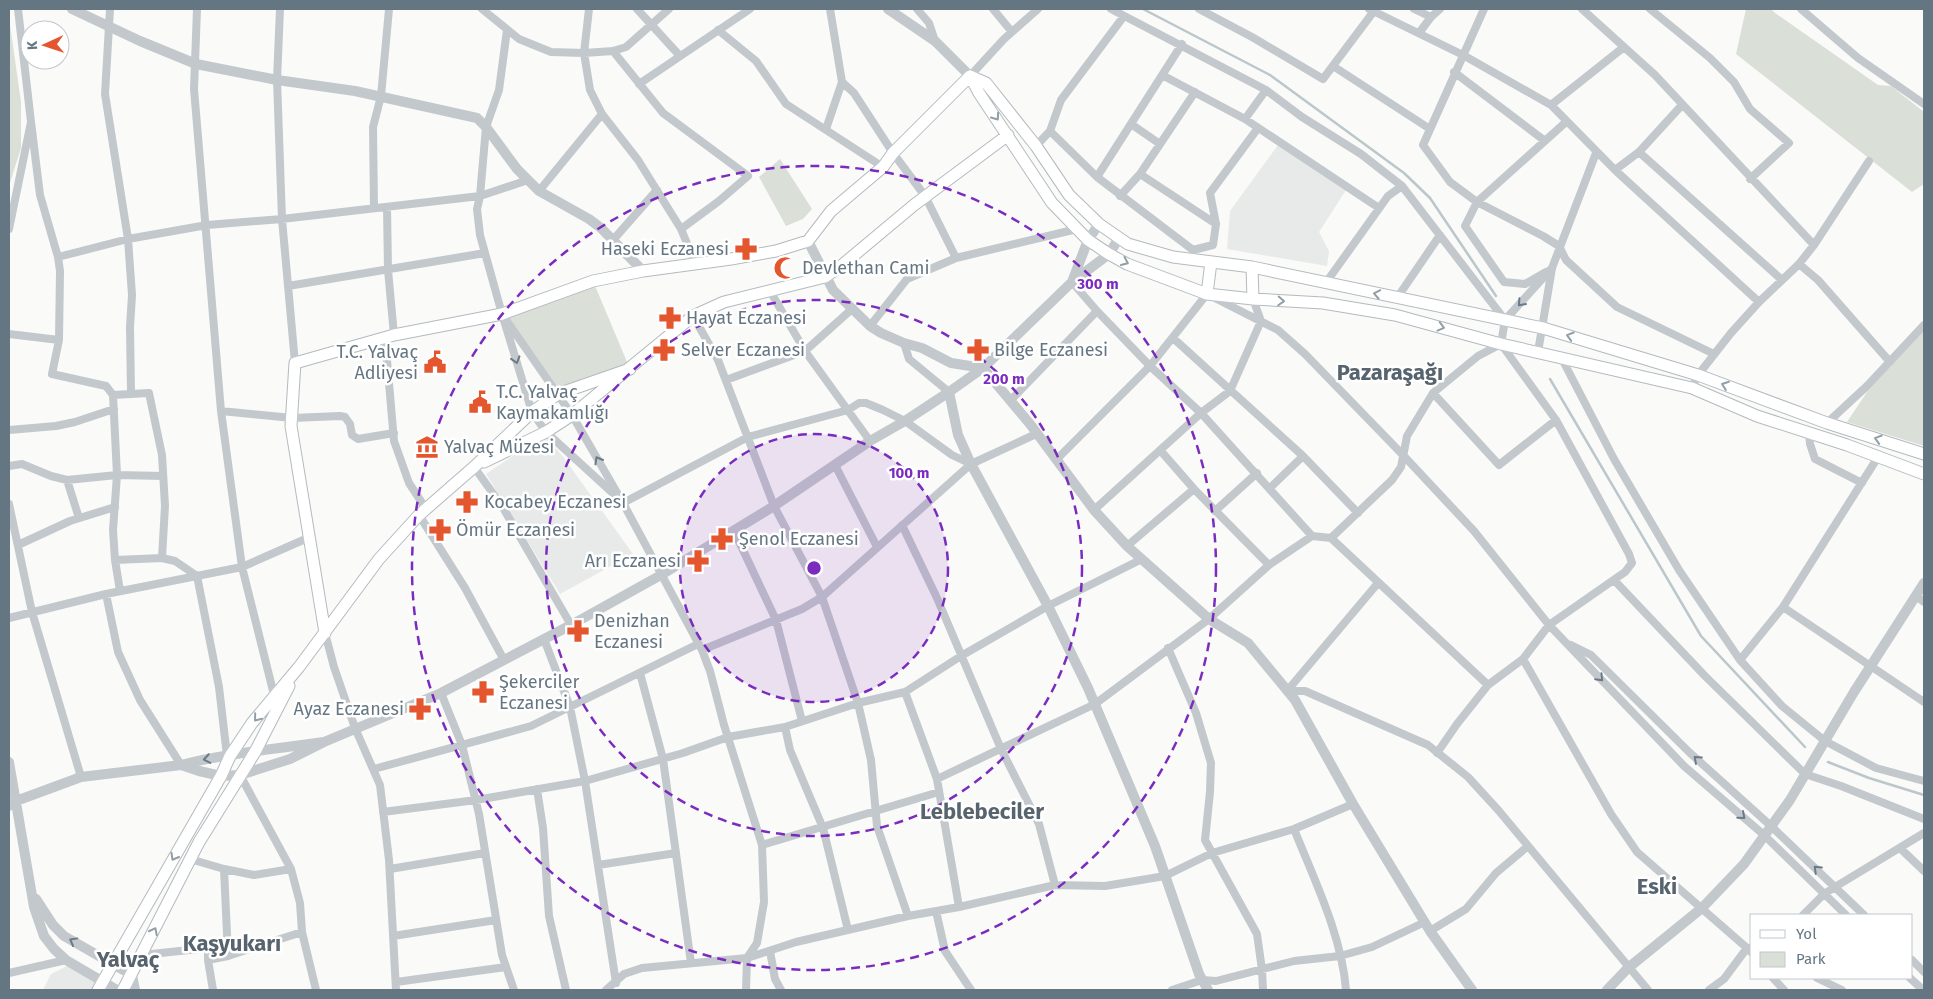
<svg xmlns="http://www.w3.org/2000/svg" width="1933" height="999" viewBox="0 0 1933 999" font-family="'Fira Sans',sans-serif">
	<rect width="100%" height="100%" fill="#fafaf8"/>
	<path fill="#e8e9e9" d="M1278,145L1346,190L1319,232L1329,251L1327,266L1227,249L1230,211Z
		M544,435L564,458L633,554L560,594L486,474Z
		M69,965L99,982L94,990H43L51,974Z"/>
	<path fill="#dadfd7" d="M1746,9H1771L1775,13L1878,85L1891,86L1924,112V184L1912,192L1736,54Z
		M9,18L21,102V148L9,186Z
		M780,159L812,209L803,219L786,226L759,177Z
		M593,281L630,369L558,394L502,314Z
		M1924,330V446L1847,422L1867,392Z"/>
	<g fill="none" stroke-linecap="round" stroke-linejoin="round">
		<path stroke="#bbc7cb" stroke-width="2.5" d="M1143,9L1270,75L1404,173L1430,198L1496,296
			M1550,379L1701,636L1805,747
			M1828,762L1869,778L1924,795"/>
		<defs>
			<path id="secondary" d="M970,76L979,93L1052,203L1088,240L1109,254L1127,264L1207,294L1253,299L1323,303L1395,315L1501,344L1692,388L1757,416L1847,445L1924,474
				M970,76L986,83L1036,146L1069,195L1099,224L1128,244L1173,257L1252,267L1543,328L1698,375L1827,423L1924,454
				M1252,267L1253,299
				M1207,294L1211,262
				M484,462L546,432L572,415L693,316L724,302L825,277L841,266L914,205L1008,135
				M325,633L291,426L295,363L394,335L502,314L593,281L643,271L731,259L776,251L808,241L831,211L883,167L893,153L970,76
				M98,990L221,776L230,756L252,723L299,667L379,559L419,515L474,467L532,412L558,394L630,369
				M123,990L199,842L255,752L289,686"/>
		</defs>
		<use href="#secondary" stroke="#b3babf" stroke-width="13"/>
		<path stroke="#c3c8cc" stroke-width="8" d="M110,9L105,94L128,239L132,295L130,327L131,394
			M197,9L194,89L221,411L242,567L275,699
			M280,9L277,80L282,219L295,363
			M482,9L519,39L551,52L584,53L613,51L626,47L669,9
			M589,9L584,53L590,90L602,114L638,160L681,229L696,265
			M637,9L680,56
			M917,9L929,23L935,41
			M993,9L1012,32
			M1111,9L1266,90L1302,117L1361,154L1402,186L1505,320
			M1199,9L1252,37L1323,79L1374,11
			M1369,9L1463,55L1551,105L1615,170L1759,302
			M1414,9L1431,17
			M1484,9L1423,145L1450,182L1477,202L1543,236L1559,246L1566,260L1617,307L1714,354
			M1582,9L1655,75L1814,245
			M1650,9L1710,58L1734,82L1750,109L1789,143L1750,179
			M1801,9L1858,58L1924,104
			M507,30L499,90L486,127L480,196L477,209L480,235L502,314L532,412L546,432L616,496
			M718,30L756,61L786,104L883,167
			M1419,33L1431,17L1440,9
			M613,51L663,113L748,176L719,201L681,229
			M1333,66L1430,129
			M1454,72L1545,141
			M1162,75L1245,119L1379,208
			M970,76L1004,39L1038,9
			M842,82L854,93L893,153L925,196L956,258
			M639,84L750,9
			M1551,105L1624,47
			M1245,119L1266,90
			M31,122L40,195L58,257L60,271L59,340L52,374L106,386L113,395L149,393L162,455L165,506L162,558
			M1131,124L1160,144
			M826,129L842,82L830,9
			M1050,131L1097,177L1193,250L1213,245L1216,224L1210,193L1258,128
			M1036,146L1050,131L1061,100L1124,16
			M1639,152L1782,280
			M1615,170L1639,152L1682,105
			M1140,174L1216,224
			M1097,177L1182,44
			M539,191L602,114
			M1120,196L1140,174L1195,92
			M387,207L388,270L394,335
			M374,208L373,127L381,96L389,9
			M9,229L31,122L18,9
			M613,240L657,190
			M58,257L128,239L207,225L282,219L480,196L528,180
			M1799,264L1818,280L1890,362
			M1546,272L1525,284L1504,282L1465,226L1477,202L1566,122
			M1072,282L1097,311L1150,366L1201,413L1312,536L1331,538L1488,685
			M1325,284L1388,196L1402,186
			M288,286L485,253
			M770,291L805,351L870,441
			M1397,298L1440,235
			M502,314L572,415L623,503L702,650L710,671L724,725L762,845L764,902L757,943L747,958L746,990
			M693,316L718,360L774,506L822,597L858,703L871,760L877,826L908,916
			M870,326L907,279L956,258L1077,229
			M9,334L59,340
			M385,337L394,441L409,483L426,509
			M1173,338L1303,456L1358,513
			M904,343L909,359L949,392
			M1538,352L1552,268L1596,153
			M1561,357L1614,459L1679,570L1740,660L1782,706L1825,741L1876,768L1924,781
			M726,380L805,351L852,309
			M1692,388L1698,375L1731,333L1759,302L1799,264L1814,245L1869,161
			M1433,393L1499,465L1556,420
			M113,395L117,475L113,530L115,560L120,591
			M1010,401L1097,311
			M221,411L292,418L340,416L345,417L350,424L352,435L358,439L394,433
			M1827,423L1867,386L1924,325
			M9,430L56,426L75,422L114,409
			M1809,433L1810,444L1815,459L1862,483
			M1160,450L1194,489L1269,565
			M1056,460L1150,366L1207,294L1278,330L1305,354L1402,454L1474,531L1549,625L1684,766L1764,835L1846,915
			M835,465L877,547
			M9,466L22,464L51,476L67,480L117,475L163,476
			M474,467L502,506L571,625
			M67,480L79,518
			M1270,488L1303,456
			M623,503L748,437L848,410L859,403H866L883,410L905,421L952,455L971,464
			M9,504L32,612L81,777
			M1094,510L1201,413L1230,391L1261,321L1253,299
			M1215,511L1257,473
			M419,515L465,588L504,660
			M902,525L937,598L1001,749L1039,824L1055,885
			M734,531L776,620L802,721
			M1331,538L1392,480L1401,467L1407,436L1433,393L1478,356L1501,344
			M18,545L70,521L115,507
			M1127,546L1194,489
			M115,560L162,558L175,561L197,576L219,687L227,756
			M1614,580L1705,676L1805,774L1841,786L1924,819
			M106,594L118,652L140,700L181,765
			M1916,596L1924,602
			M1783,607L1924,702
			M9,618L106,594L242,567L310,537
			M325,633L334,667L355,728L380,785L389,860L396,990
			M544,639L570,707L585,781L616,983
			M1571,645L1591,655L1689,752L1771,826L1864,915
			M1168,648L1196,713L1211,763L1210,792L1205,840L1257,934L1262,970L1263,990
			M702,650L802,609L822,597L971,464L1036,434
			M1523,659L1611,814L1637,852L1747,948H1752
			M1740,660L1783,607L1878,457
			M640,673L663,759L691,963
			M1287,691H1305L1428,745L1468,777L1499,811L1648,990
			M1287,691L1378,583
			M905,692L937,779L959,907
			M441,693L462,745L479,814L502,955L514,990
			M785,727L790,750L823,828L848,930
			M1437,753L1457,724L1488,685L1523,659L1549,625L1625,572L1632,563L1629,554L1556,420L1501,344L1505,320L1552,268
			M374,769L531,726L698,644
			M240,775L291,869L300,903L302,932L316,990
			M937,779L1095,704L1209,619L1269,565L1312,536
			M537,789L543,828L549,916L566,990
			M383,812L476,800L585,781L683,753L728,737L785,727L858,703L905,692L961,656L1048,606L1140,560
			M1294,829C1314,879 1342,936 1346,990
			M762,845L939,792
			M1901,849L1924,871
			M190,859L224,869L254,875L291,869
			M598,865L676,853
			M224,869L228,956
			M390,869L485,853
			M936,911L945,951L971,990
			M1803,915L1824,894L1835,887L1924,833
			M1430,931L1466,909L1496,873L1528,846
			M393,936L496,920
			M770,951L775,979L781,990
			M142,955L208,948V960
			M1912,960L1924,972
			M9,973L66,960
			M1773,978L1784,990
			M1817,978L1842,990
			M1910,978L1923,990
			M396,982L506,967
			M213,990L208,960L228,956L302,932
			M606,990L624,974L642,968L747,958L796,942L908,916L959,907L1055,885L1105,886L1165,876L1212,853L1294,829L1353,804
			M1172,990L1202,980L1216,981L1294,961L1340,956L1372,947L1425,922
			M1709,990L1724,979L1747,948L1752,953"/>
		<path stroke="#c3c8cc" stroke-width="10" d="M72,9L140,41L196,64L277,80L355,91L477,118L486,127L517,169L539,191L589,219L601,228L643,271
			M888,9L935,41L970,76
			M1099,224L1088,240L1072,282L1109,254L1119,238
			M808,241L833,290L870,326L881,333L904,343L922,348L951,363L983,368L1030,424L1094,510L1127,546L1209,619L1248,643L1295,700L1353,804L1430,931L1472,990
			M949,392L958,435L971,464L1048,606L1088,688L1155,846L1199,974L1208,990
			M324,742C277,749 227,753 181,765L199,771L221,776L240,775L290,759L324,742L441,693L571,625L661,575L774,506L870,441L905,421L949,392L983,368L1072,282
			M9,762L34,907L44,936L54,949L66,960L117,990
			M9,806L16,801L81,777L181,765
			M36,899L53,925L64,936L132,975L135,990
			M1607,990L1628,968L1702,908L1744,864L1790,800L1854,692L1924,583"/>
		<use href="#secondary" stroke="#fff" stroke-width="11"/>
	</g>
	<defs><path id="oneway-chevron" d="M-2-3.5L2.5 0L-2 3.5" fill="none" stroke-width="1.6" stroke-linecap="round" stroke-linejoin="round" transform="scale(1.25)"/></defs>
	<g stroke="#939fa8">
		<use href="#oneway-chevron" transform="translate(996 117) rotate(55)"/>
		<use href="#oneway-chevron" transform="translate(1125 262) rotate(24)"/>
		<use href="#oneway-chevron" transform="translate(1377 294) rotate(-169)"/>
		<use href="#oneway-chevron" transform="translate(1281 301) rotate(3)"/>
		<use href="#oneway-chevron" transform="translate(1441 327) rotate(15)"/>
		<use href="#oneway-chevron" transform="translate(1570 336) rotate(-163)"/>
		<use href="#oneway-chevron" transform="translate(1725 385) rotate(-160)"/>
		<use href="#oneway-chevron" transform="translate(1878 439) rotate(-163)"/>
		<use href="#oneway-chevron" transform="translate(257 718) rotate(129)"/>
		<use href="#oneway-chevron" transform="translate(174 857) rotate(120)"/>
		<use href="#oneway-chevron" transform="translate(154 931) rotate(-63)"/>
	</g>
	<g stroke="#6a7a87">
		<use href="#oneway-chevron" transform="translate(1521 303) rotate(132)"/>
		<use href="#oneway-chevron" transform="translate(516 360) rotate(73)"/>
		<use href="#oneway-chevron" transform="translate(598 460) rotate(-120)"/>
		<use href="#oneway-chevron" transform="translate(1600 678) rotate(46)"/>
		<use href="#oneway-chevron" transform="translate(207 759) rotate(170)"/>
		<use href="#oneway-chevron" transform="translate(1697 759) rotate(-138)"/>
		<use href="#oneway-chevron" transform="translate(1742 816) rotate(41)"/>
		<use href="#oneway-chevron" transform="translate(1817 869) rotate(-136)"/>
		<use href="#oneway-chevron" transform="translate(73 941) rotate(-151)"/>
	</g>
	<circle cx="814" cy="568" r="134" fill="#7b2cbf" fill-opacity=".12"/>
	<g fill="none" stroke="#7b2cbf" stroke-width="2.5" stroke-dasharray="9 6">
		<circle cx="814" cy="568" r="134"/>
		<circle cx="814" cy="568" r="268"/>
		<circle cx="814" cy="568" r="402"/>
	</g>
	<defs>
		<symbol id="pharmacy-bare" viewBox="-9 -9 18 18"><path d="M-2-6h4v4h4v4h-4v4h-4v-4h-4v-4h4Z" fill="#e4572e" stroke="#fff" stroke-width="2.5" paint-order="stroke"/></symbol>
		<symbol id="mosque-bare" viewBox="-9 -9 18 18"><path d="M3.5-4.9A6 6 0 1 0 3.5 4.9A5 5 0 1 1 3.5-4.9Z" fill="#e4572e" stroke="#fff" stroke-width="2.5" paint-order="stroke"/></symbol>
		<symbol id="civic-bare" viewBox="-9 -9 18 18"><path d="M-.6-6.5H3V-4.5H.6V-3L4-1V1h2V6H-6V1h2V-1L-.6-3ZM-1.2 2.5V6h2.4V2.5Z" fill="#e4572e" stroke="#fff" stroke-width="2.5" paint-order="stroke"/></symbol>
		<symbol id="museum-bare" viewBox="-9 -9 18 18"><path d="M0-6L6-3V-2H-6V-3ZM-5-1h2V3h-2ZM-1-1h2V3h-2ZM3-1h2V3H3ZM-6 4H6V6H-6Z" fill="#e4572e" stroke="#fff" stroke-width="2.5" paint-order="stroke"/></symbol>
	</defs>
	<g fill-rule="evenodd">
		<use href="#pharmacy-bare" x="730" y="233" width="32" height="32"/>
		<use href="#mosque-bare" x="769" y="252" width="32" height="32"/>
		<use href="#pharmacy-bare" x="654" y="302" width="32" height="32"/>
		<use href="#pharmacy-bare" x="648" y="334" width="32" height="32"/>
		<use href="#pharmacy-bare" x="962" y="334" width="32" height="32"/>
		<use href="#civic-bare" x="419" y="346" width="32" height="32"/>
		<use href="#civic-bare" x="464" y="386" width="32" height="32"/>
		<use href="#museum-bare" x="411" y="431" width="32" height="32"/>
		<use href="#pharmacy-bare" x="451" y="486" width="32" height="32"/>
		<use href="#pharmacy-bare" x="424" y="514" width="32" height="32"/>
		<use href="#pharmacy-bare" x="706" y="523" width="32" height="32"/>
		<use href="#pharmacy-bare" x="682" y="545" width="32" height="32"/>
		<use href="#pharmacy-bare" x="562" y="615" width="32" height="32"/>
		<use href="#pharmacy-bare" x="467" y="676" width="32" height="32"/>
		<use href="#pharmacy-bare" x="404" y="693" width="32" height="32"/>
	</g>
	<g text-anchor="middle" stroke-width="5" stroke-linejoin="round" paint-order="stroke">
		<g font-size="18" fill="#657683" stroke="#fff" text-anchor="start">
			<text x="729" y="255" text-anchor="end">Haseki Eczanesi</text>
			<text x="802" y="274">Devlethan Cami</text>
			<text x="686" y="324">Hayat Eczanesi</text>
			<text x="681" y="356">Selver Eczanesi</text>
			<text x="994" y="356">Bilge Eczanesi</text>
			<text x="418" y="358" text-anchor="end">T.C. Yalvaç<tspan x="418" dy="21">Adliyesi</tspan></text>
			<text x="496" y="398">T.C. Yalvaç<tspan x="496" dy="21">Kaymakamlığı</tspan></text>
			<text x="444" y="453">Yalvaç Müzesi</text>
			<text x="484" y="508">Kocabey Eczanesi</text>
			<text x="456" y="536">Ömür Eczanesi</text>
			<text x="739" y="545">Şenol Eczanesi</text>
			<text x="681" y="567" text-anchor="end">Arı Eczanesi</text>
			<text x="594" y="627">Denizhan<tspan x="594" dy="21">Eczanesi</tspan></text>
			<text x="499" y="688">Şekerciler<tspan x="499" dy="21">Eczanesi</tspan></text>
			<text x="404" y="715" text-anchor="end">Ayaz Eczanesi</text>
		</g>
		<g font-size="22" font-weight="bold" fill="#57646e" stroke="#fff">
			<text x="1390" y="380">Pazaraşağı</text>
			<text x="982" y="819">Leblebeciler</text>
			<text x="1657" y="894">Eski</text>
			<text x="232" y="951">Kaşyukarı</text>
			<text x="128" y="967">Yalvaç</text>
		</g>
	</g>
	<circle cx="814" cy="568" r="8" fill="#7b2cbf" stroke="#fff" stroke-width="2.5"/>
	<g font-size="15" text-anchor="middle" font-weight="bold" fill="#7b2cbf" stroke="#fff" stroke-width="5" stroke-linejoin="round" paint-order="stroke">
		<text x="1098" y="289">300 m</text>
		<text x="1004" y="384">200 m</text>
		<text x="909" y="478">100 m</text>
	</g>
	<rect width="1933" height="999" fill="none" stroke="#657683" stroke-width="20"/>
	<rect x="1750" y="914" width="162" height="65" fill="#ffffff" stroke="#c1c8cd"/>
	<rect x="1760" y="930" width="25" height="8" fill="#ffffff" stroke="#c1c8cd"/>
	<text x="1796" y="939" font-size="15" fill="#657683">Yol</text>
	<rect x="1760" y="952" width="25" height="15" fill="#dadfd7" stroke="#c1c8cd"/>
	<text x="1796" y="964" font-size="15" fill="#657683">Park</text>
	<g transform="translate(45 45) rotate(267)"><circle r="24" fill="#ffffff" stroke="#c1c8cd"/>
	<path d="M0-4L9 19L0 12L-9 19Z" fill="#e4572e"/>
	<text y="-8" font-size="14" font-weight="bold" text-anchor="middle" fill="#657683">K</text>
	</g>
</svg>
